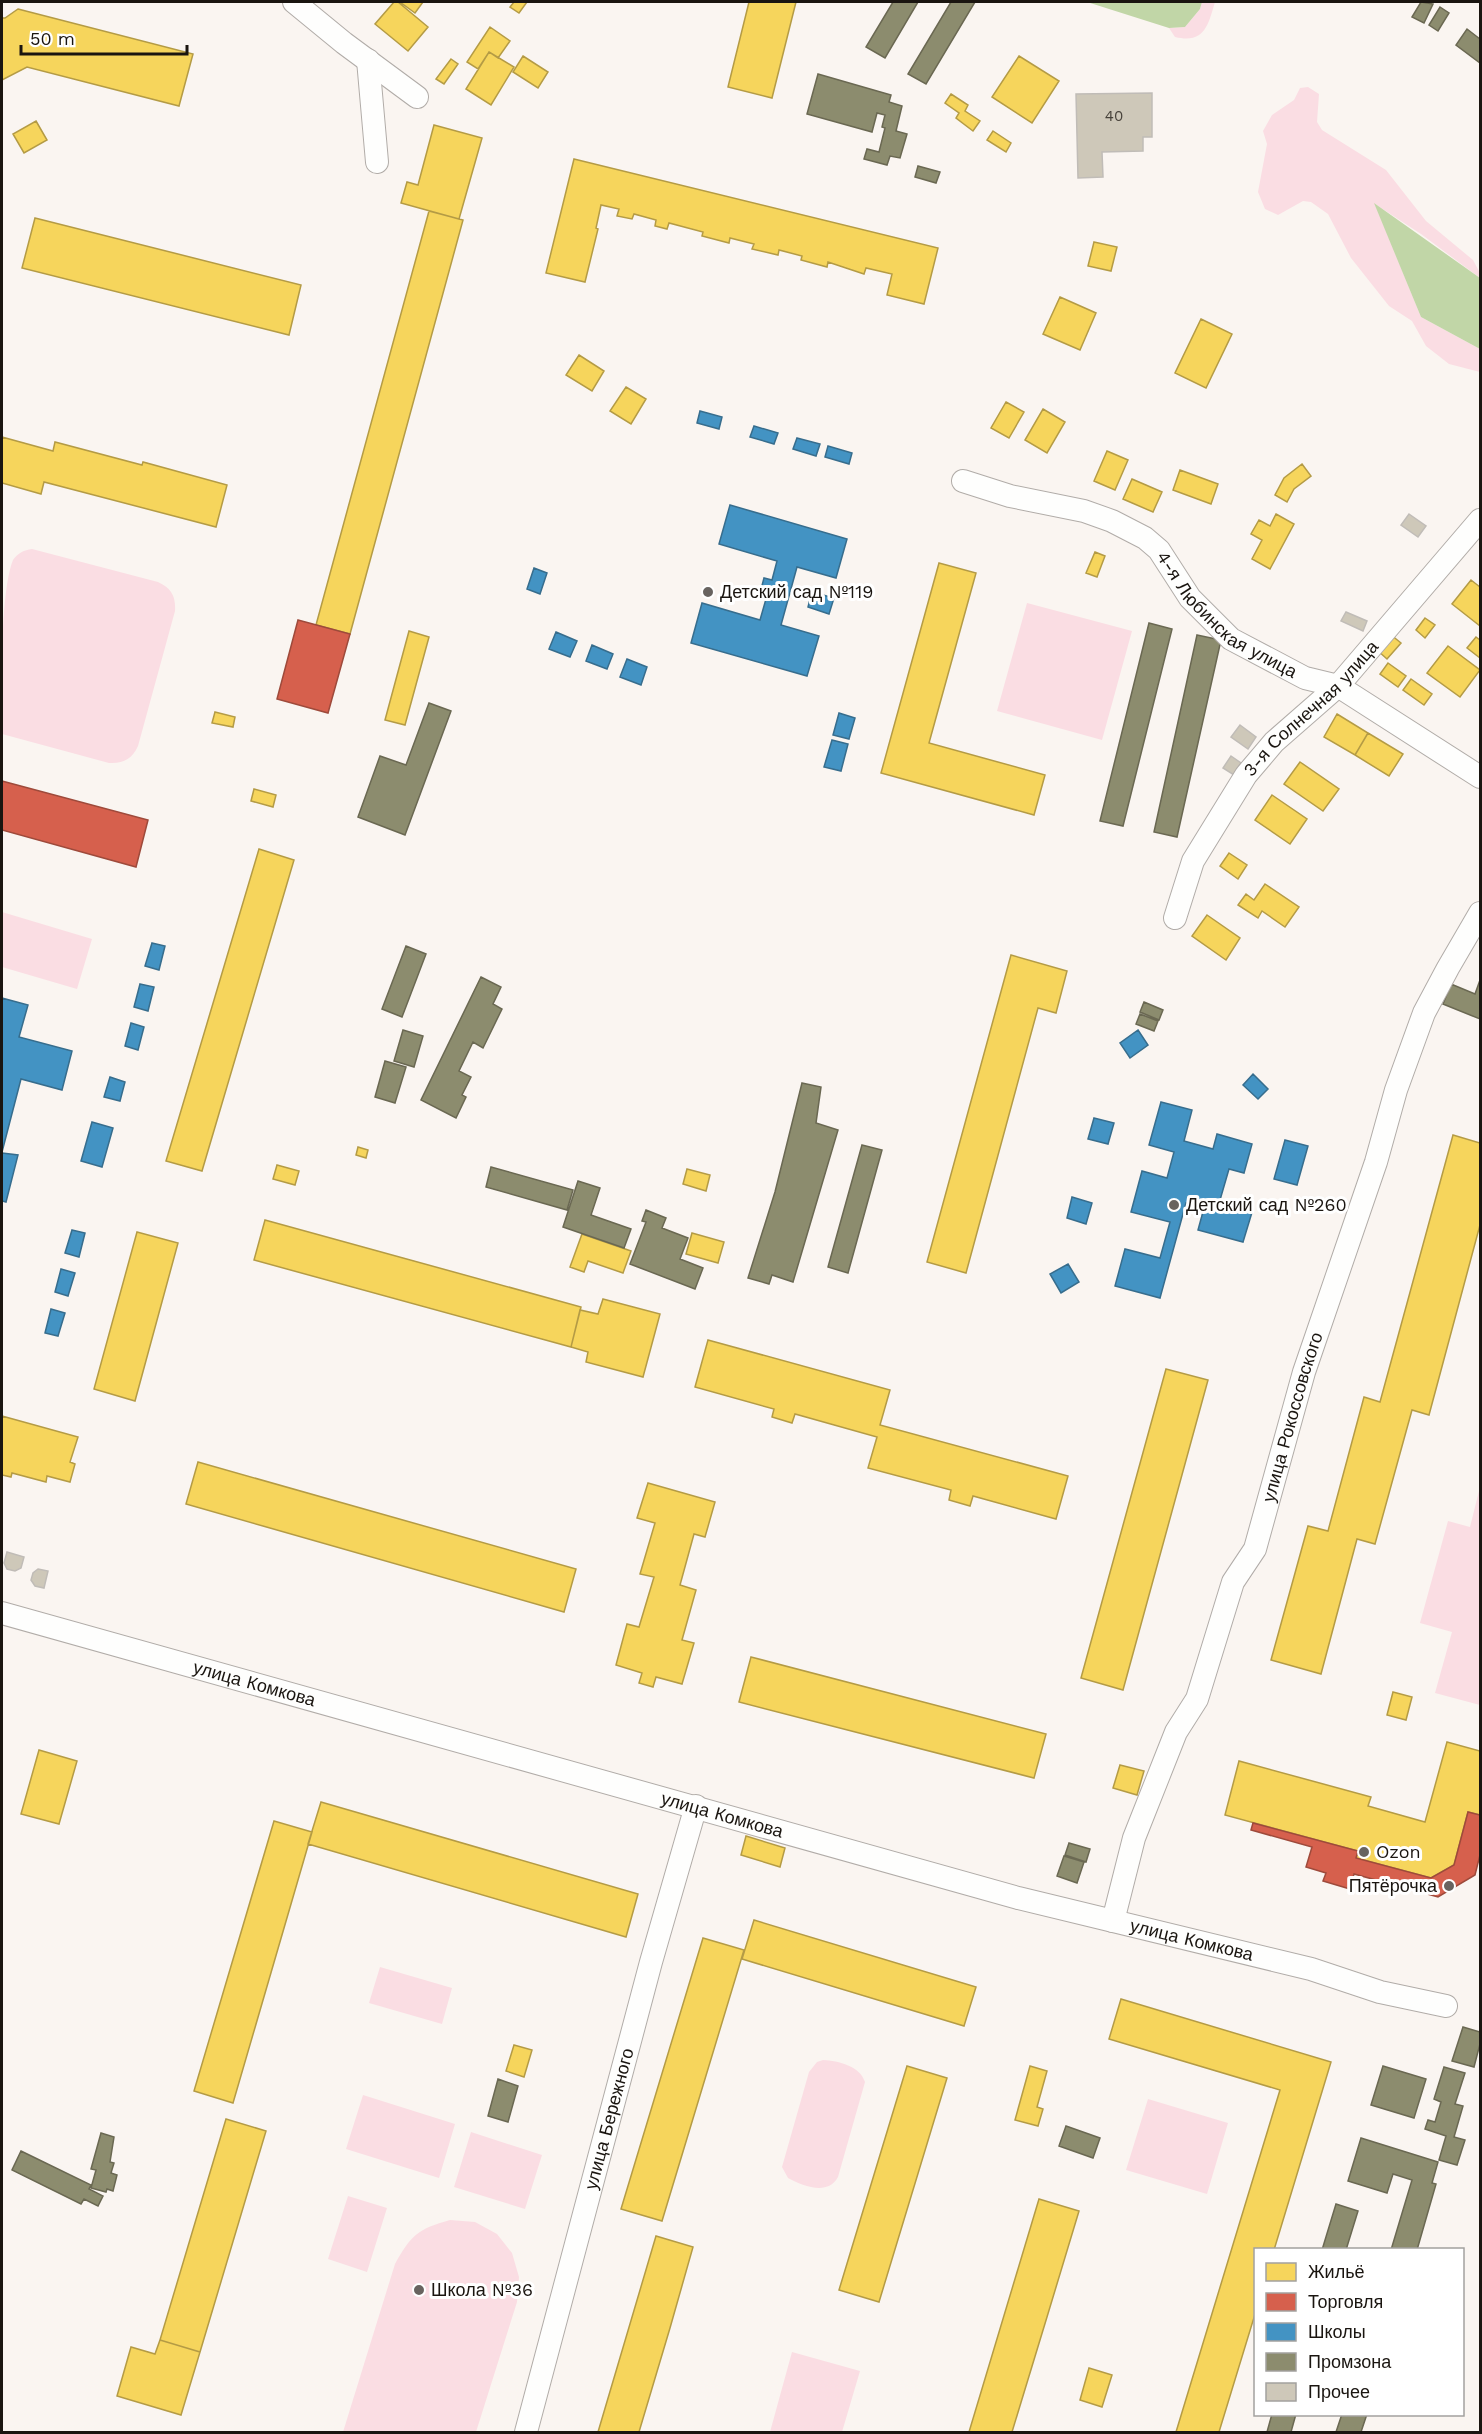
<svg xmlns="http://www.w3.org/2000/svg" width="1482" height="2434" viewBox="0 0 1482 2434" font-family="'Work Sans',sans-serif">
	<rect width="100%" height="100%" fill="#faf5f1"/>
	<path fill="#fadde3" d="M1202,2H1215C1208,25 1205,44 1175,37L1169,28L1185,27L1200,9Z
		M1308,87L1319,94L1317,122L1322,130L1386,170L1426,221L1473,260L1480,273V278L1421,234L1375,204L1421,317L1480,349V372L1449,364L1426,346L1412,321L1389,306L1351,258L1328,214L1311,202L1303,201L1278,215L1265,209L1258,192L1267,144L1263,131L1272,115L1294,100L1300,88Z
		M32,549L158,582C171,588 176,596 175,611L138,746C132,759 123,764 109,763L2,734C1,694 0,592 13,560C18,553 24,550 32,549Z
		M1027,603L1132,631L1102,740L997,711Z
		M2,912L92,939L77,989L2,967Z
		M1480,1487V1705L1435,1693L1452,1632L1420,1623L1448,1521L1470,1527Z
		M380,1967L452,1988L442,2024L369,2003Z
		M823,2060C839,2061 860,2066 865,2082L838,2177C828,2196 803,2186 788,2178L782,2167L809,2072L817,2062Z
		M363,2095L455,2124L439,2178L346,2149Z
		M1148,2099L1228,2123L1207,2194L1126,2170Z
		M471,2132L542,2155L525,2209L454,2187Z
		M348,2196L387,2208L367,2272L328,2259Z
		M450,2220L475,2222L497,2234L512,2253L519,2277L517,2302L476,2432H343L395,2264C411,2235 418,2229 450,2220Z
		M792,2352L860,2371L842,2432H770Z"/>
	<path fill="#c1d6a7" d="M1087,2H1202L1200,9L1185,27L1169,28Z
		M1374,203L1480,278V349L1421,317Z"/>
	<path fill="#f6d55c" stroke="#b49b45" stroke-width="1.5" d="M394,2H398L428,27L408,51L375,24Z
		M400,2H423L415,13Z
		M514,2H527L519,13L510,7Z
		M749,2H796L772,98L728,87Z
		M18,9L193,54L179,106L27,67L2,80V18H5Z
		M490,27L510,41L498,58L489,52L478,69L467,62Z
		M489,52L514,67L491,105L466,89Z
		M523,56L548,72L538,88L513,72Z
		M1019,56L1059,81L1032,123L992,97Z
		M451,59L458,64L444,84L436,79Z
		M951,94L968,105L965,111L980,121L973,131L956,118L959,113L945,103Z
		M36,121L47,140L24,153L13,134Z
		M434,125L482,138L459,219L401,203L407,182L418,185Z
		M993,131L1011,143L1006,152L987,140Z
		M574,159L938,248L924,304L887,295L892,274L866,268L864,274L828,262L827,267L801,260L802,256L779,250L778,255L752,249L754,244L730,238L729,243L702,236L703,232L669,223L667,229L655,226L656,220L634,214L632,219L617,216L619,209L601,205L596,228L598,229L585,282L546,273Z
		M429,211L463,220L350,634L316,625Z
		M35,218L301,285L289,335L22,268Z
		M1094,242L1117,247L1111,271L1088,266Z
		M1060,297L1096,313L1080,350L1043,334Z
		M1201,319L1232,334L1206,388L1175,373Z
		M579,355L604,371L592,391L566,375Z
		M626,387L646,399L631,424L610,411Z
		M1006,402L1024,412L1009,438L991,428Z
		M1043,409L1065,422L1047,453L1025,440Z
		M2,437L53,451L55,442L142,465L143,462L227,485L216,527L44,482L41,494L2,483Z
		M1107,451L1128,460L1115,490L1094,481Z
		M1302,464L1311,476L1294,489L1287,502L1275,495L1284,478Z
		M1180,470L1218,484L1211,504L1173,490Z
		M1132,479L1162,492L1153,512L1123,499Z
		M1276,514L1294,524L1270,569L1252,559L1262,540L1251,534L1259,520L1270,526Z
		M1095,552L1105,556L1097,577L1086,573Z
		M939,563L976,573L929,743L1045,775L1034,815L881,773Z
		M1471,580L1480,587V626L1452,604Z
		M1425,618L1435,625L1425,638L1416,630Z
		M409,631L429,637L405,725L385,720Z
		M1390,634L1401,643L1387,659L1377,650Z
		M1476,637L1480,640V658L1467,648Z
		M1448,646L1480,670L1460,697L1427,673Z
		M1388,663L1406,676L1398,687L1380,674Z
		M1411,679L1432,694L1424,705L1403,690Z
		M215,712L235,717L233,727L212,723Z
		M1337,714L1368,733L1355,755L1324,737Z
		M1368,733L1403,754L1389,776L1355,755Z
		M1300,762L1339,789L1323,811L1284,784Z
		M254,789L276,795L273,807L251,801Z
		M1272,795L1307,819L1290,844L1255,820Z
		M259,849L294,860L202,1171L166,1161Z
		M1229,853L1247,865L1238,879L1220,866Z
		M1265,884L1299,907L1285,927L1262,911L1258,918L1238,905L1246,894L1254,900Z
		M1207,915L1240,938L1226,960L1192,936Z
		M1011,955L1067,971L1056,1013L1038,1008L966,1273L927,1262Z
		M1453,1135L1480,1143V1225L1429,1415L1412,1410L1375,1544L1357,1539L1321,1674L1271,1660L1308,1526L1328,1531L1364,1397L1380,1402Z
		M358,1147L368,1150L366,1158L356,1155Z
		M277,1165L299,1171L295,1185L273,1179Z
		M687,1169L710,1175L706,1191L683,1184Z
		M265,1220L581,1307L571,1347L254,1260Z
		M137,1232L178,1243L135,1401L94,1389Z
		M692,1233L724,1242L718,1263L686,1254Z
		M582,1234L631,1251L623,1273L588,1261L584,1272L570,1267Z
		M603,1299L660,1314L643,1377L586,1362L588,1352L571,1347L580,1310L598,1314Z
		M708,1340L890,1390L880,1425L1068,1476L1056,1519L973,1496L970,1506L949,1500L951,1490L868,1468L877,1437L795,1414L792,1423L772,1417L774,1409L695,1387Z
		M1166,1369L1208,1380L1123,1690L1081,1678Z
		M2,1416L78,1437L70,1462L75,1464L70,1482L47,1476L46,1482L12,1473L11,1477L2,1475Z
		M198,1462L576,1569L564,1612L186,1504Z
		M648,1483L715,1502L705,1537L694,1534L680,1585L696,1590L682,1640L694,1643L682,1684L656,1677L653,1687L639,1683L642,1673L616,1665L627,1624L639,1627L654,1577L640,1574L655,1523L637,1518Z
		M751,1657L1046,1734L1034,1778L739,1702Z
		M1393,1692L1412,1697L1406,1720L1387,1715Z
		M1447,1742L1480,1751V1815L1468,1812L1454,1865L1431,1878L1356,1858L1358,1851L1225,1815L1239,1761L1371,1797L1368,1806L1425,1822Z
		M39,1750L77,1761L59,1824L21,1814Z
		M1120,1765L1144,1771L1137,1795L1113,1788Z
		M321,1802L638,1894L626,1937L308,1844Z
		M274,1821L312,1832L233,2103L194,2091Z
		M746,1836L785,1848L780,1867L741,1855Z
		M754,1920L976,1987L964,2026L742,1959Z
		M703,1938L744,1950L662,2221L621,2209Z
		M1121,1999L1331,2062L1274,2250H1256V2311L1219,2432H1176L1280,2090L1109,2039Z
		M514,2045L532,2050L524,2077L506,2071Z
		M907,2066L947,2078L879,2302L839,2290Z
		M1030,2066L1047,2071L1037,2107L1043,2109L1038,2126L1015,2120Z
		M226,2119L266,2131L200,2352L160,2340Z
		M1039,2199L1079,2211L1047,2317L1012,2432H969Z
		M656,2236L693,2247L670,2328L639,2432H598Z
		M160,2340L200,2352L181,2415L117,2396L131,2347L155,2354Z
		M1089,2368L1112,2375L1102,2407L1080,2400Z"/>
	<path fill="#d6604d" stroke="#9e4a3b" stroke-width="1.5" d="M298,620L350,634L328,713L277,699Z
		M2,781L148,820L136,867L2,830Z
		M1468,1812L1480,1815V1855L1475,1875L1438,1897L1354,1874L1350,1889L1323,1881L1326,1873L1306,1867L1312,1847L1251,1830L1253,1823L1358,1851L1356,1858L1431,1878L1454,1865Z"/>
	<path fill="#4393c3" stroke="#376d8d" stroke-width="1.5" d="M700,411L722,417L719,429L697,423Z
		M754,426L778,433L774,444L750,437Z
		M797,438L820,444L816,456L793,449Z
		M828,446L852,453L849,464L825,457Z
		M730,505L847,539L836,578L797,567L781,625L819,636L807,676L691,643L702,603L760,620L766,599L759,597L764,578L772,580L777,561L719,544Z
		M534,568L547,573L540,594L527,589Z
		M812,592L834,598L829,614L808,607Z
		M556,632L577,641L570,657L549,649Z
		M592,645L613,654L607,669L586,661Z
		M627,659L647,667L641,685L620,677Z
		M839,713L855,718L849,739L833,735Z
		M832,740L848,744L841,771L824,767Z
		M152,943L165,946L159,970L145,966Z
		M140,984L154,987L148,1011L134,1007Z
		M2,998L28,1005L19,1037L72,1051L62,1090L21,1079L2,1152Z
		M131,1023L144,1027L138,1050L125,1046Z
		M1138,1030L1148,1045L1130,1058L1120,1043Z
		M1253,1074L1268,1089L1258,1099L1243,1085Z
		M110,1077L125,1082L120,1101L104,1097Z
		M1161,1102L1192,1110L1184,1141L1213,1149L1217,1134L1252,1144L1244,1173L1229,1169L1220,1200L1253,1209L1243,1242L1198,1230L1204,1208L1186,1203L1160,1298L1115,1286L1125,1249L1160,1258L1170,1222L1131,1212L1142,1171L1167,1178L1174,1152L1149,1145Z
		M1094,1118L1114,1123L1108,1144L1088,1139Z
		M92,1122L113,1128L102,1167L81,1161Z
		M1285,1140L1308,1146L1297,1185L1274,1179Z
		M2,1153L18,1155L6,1202L2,1201Z
		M1072,1197L1092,1203L1086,1224L1067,1218Z
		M72,1230L85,1233L79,1257L65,1253Z
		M1068,1264L1079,1282L1061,1293L1050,1274Z
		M61,1269L75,1273L68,1296L55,1292Z
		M51,1309L65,1313L58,1336L45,1333Z"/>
	<path fill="#8c8c6e" stroke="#6a6852" stroke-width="1.5" d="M893,2H918L885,58L866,47Z
		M951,2H975L926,84L908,74Z
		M1421,2L1433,4L1424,23L1412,17Z
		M1440,7L1449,13L1438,31L1429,25Z
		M1467,29L1480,39V63L1456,45Z
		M818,74L891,95L889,102L902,106L896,131L907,134L900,158L890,156L887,165L864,159L867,149L879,152L885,128L882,127L885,115L877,113L872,132L807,114Z
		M918,166L940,172L936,183L915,177Z
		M1149,623L1172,629L1123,826L1100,821Z
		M1197,635L1221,640L1177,837L1154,832Z
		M429,703L451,711L405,835L358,817L380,756L406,765Z
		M406,946L426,954L402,1017L382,1009Z
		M481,977L501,987L493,1004L502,1009L483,1048L473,1042L459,1071L471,1077L462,1095L466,1097L456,1118L421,1100Z
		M1480,980V1019L1443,1004L1451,984L1475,994Z
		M1144,1002L1163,1010L1159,1020L1140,1012Z
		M1140,1014L1158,1021L1154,1031L1136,1024Z
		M403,1030L423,1036L414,1067L394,1061Z
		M385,1061L406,1067L395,1103L375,1097Z
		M802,1083L821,1087L816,1123L838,1130L793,1282L772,1275L769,1284L748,1278L775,1192Z
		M862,1145L882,1150L848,1273L828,1267Z
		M491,1167L573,1190L567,1210L486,1187Z
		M578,1181L600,1188L591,1215L631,1229L624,1248L563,1227Z
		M646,1210L666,1218L662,1228L688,1238L680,1259L703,1268L695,1289L630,1264L646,1222L642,1221Z
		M1069,1843L1090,1849L1086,1862L1065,1855Z
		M1064,1856L1084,1862L1077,1883L1057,1876Z
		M1463,2027L1480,2032V2044L1474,2067L1452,2061Z
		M1383,2066L1426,2079L1414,2118L1371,2105Z
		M1444,2067L1465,2073L1455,2104L1463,2106L1454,2137L1465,2140L1457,2165L1439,2160L1446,2136L1425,2129L1428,2120L1435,2122L1441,2102L1434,2099Z
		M498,2079L518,2086L508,2122L488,2116Z
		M1066,2126L1100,2138L1093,2158L1059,2146Z
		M101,2133L114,2137L110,2162L114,2163L111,2173L117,2175L113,2191L107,2189L106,2192L91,2188L96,2170L91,2169Z
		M1361,2138L1438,2162L1432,2183L1436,2184L1417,2250H1391L1412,2180L1393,2174L1387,2193L1348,2181Z
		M21,2151L91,2185L89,2189L103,2196L98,2206L84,2199L81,2204L12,2170Z
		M1336,2204L1358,2211L1346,2250H1322Z
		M1272,2414H1296L1291,2432H1267Z
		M1342,2414H1367L1361,2432H1336Z"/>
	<path fill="#cec8b9" stroke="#c0bcb7" stroke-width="1.5" d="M1152,93V137H1143V151L1102,152L1103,177L1078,178L1076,94Z
		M1409,514L1426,526L1418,537L1401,525Z
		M1346,612L1367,621L1363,631L1341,621Z
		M1240,725L1256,737L1248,749L1231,737Z
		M1231,756L1241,763L1234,775L1223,768Z
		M7,1552L24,1557L21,1568L15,1571L7,1569L4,1563Z
		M38,1569L48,1571L44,1588L35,1586L31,1580L33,1573Z"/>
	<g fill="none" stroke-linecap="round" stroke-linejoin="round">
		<defs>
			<g id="minor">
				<path d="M294,2L344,43L417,97"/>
				<path d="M368,60L377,162"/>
				<path id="s1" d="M963,481L1010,496L1084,511L1112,521L1145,538L1159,550L1190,598L1231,639L1305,678L1338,686L1480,777"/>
				<path id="s2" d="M1175,918L1193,861L1246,775L1274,742L1338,686L1480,520"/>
				<path id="s3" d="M2,1613L1018,1898L1311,1969L1380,1992L1446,2006"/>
				<path id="s4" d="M1113,1921L1134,1838L1176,1732L1197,1699L1233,1582L1255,1549L1304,1372L1376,1162L1396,1090L1424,1013L1448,968L1480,913"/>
				<path id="s5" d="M526,2432L651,1962L696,1806"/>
			</g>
		</defs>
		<use href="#minor" stroke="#b1aca8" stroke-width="24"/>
		<use href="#minor" stroke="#fefefd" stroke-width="22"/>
	</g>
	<g fill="#68635f" stroke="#fff" stroke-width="2">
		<circle cx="708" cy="592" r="6"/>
		<circle cx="1174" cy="1205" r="6"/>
		<circle cx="1364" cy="1852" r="6"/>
		<circle cx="1449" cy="1886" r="6"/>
		<circle cx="419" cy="2290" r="6"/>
	</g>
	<g text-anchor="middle" stroke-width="6" stroke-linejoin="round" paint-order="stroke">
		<g font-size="15" fill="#47423a">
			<text x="1114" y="121">40</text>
		</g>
		<g font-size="18" fill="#1a1510" stroke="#fff" text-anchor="start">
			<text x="720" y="598">Детский сад №119</text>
			<text x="1186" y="1211">Детский сад №260</text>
			<text x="1376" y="1858">Ozon</text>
			<text x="1437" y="1892" text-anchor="end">Пятёрочка</text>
			<text x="431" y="2296">Школа №36</text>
		</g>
		<g font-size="18" fill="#1a1510" stroke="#fff">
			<text dy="6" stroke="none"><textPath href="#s1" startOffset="306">4-я Любинская улица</textPath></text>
			<text dy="6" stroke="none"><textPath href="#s2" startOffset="254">3-я Солнечная улица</textPath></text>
			<text dy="6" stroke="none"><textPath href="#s4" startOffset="538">улица Рокоссовского</textPath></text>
			<text dy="6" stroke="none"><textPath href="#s3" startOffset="262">улица Комкова</textPath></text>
			<text dy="6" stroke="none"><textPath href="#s3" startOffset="748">улица Комкова</textPath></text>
			<text dy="6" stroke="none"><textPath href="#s3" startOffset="1234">улица Комкова</textPath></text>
			<text dy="6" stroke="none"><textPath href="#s5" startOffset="324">улица Бережного</textPath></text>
		</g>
	</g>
	<rect width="1482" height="2434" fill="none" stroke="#1a1510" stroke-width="6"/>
	<rect x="1254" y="2248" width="210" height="168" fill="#ffffff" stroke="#a3a19f" stroke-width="1.5"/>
	<rect x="1266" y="2263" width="30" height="18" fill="#f6d55c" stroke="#a3a19f" stroke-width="1.5"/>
	<text x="1308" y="2278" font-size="18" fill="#1a1510">Жильё</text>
	<rect x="1266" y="2293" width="30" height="18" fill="#d6604d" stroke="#a3a19f" stroke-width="1.5"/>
	<text x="1308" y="2308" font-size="18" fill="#1a1510">Торговля</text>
	<rect x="1266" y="2323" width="30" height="18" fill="#4393c3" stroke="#a3a19f" stroke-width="1.5"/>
	<text x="1308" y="2338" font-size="18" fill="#1a1510">Школы</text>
	<rect x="1266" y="2353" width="30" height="18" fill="#8c8c6e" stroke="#a3a19f" stroke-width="1.5"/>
	<text x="1308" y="2368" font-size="18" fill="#1a1510">Промзона</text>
	<rect x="1266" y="2383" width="30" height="18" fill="#cec8b9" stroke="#a3a19f" stroke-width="1.5"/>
	<text x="1308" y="2398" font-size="18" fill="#1a1510">Прочее</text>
	<path d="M21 45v9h166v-9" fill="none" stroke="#1a1510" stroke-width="3"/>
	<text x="30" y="45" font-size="18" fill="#1a1510" stroke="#ffffff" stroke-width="4.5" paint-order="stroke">50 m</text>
</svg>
